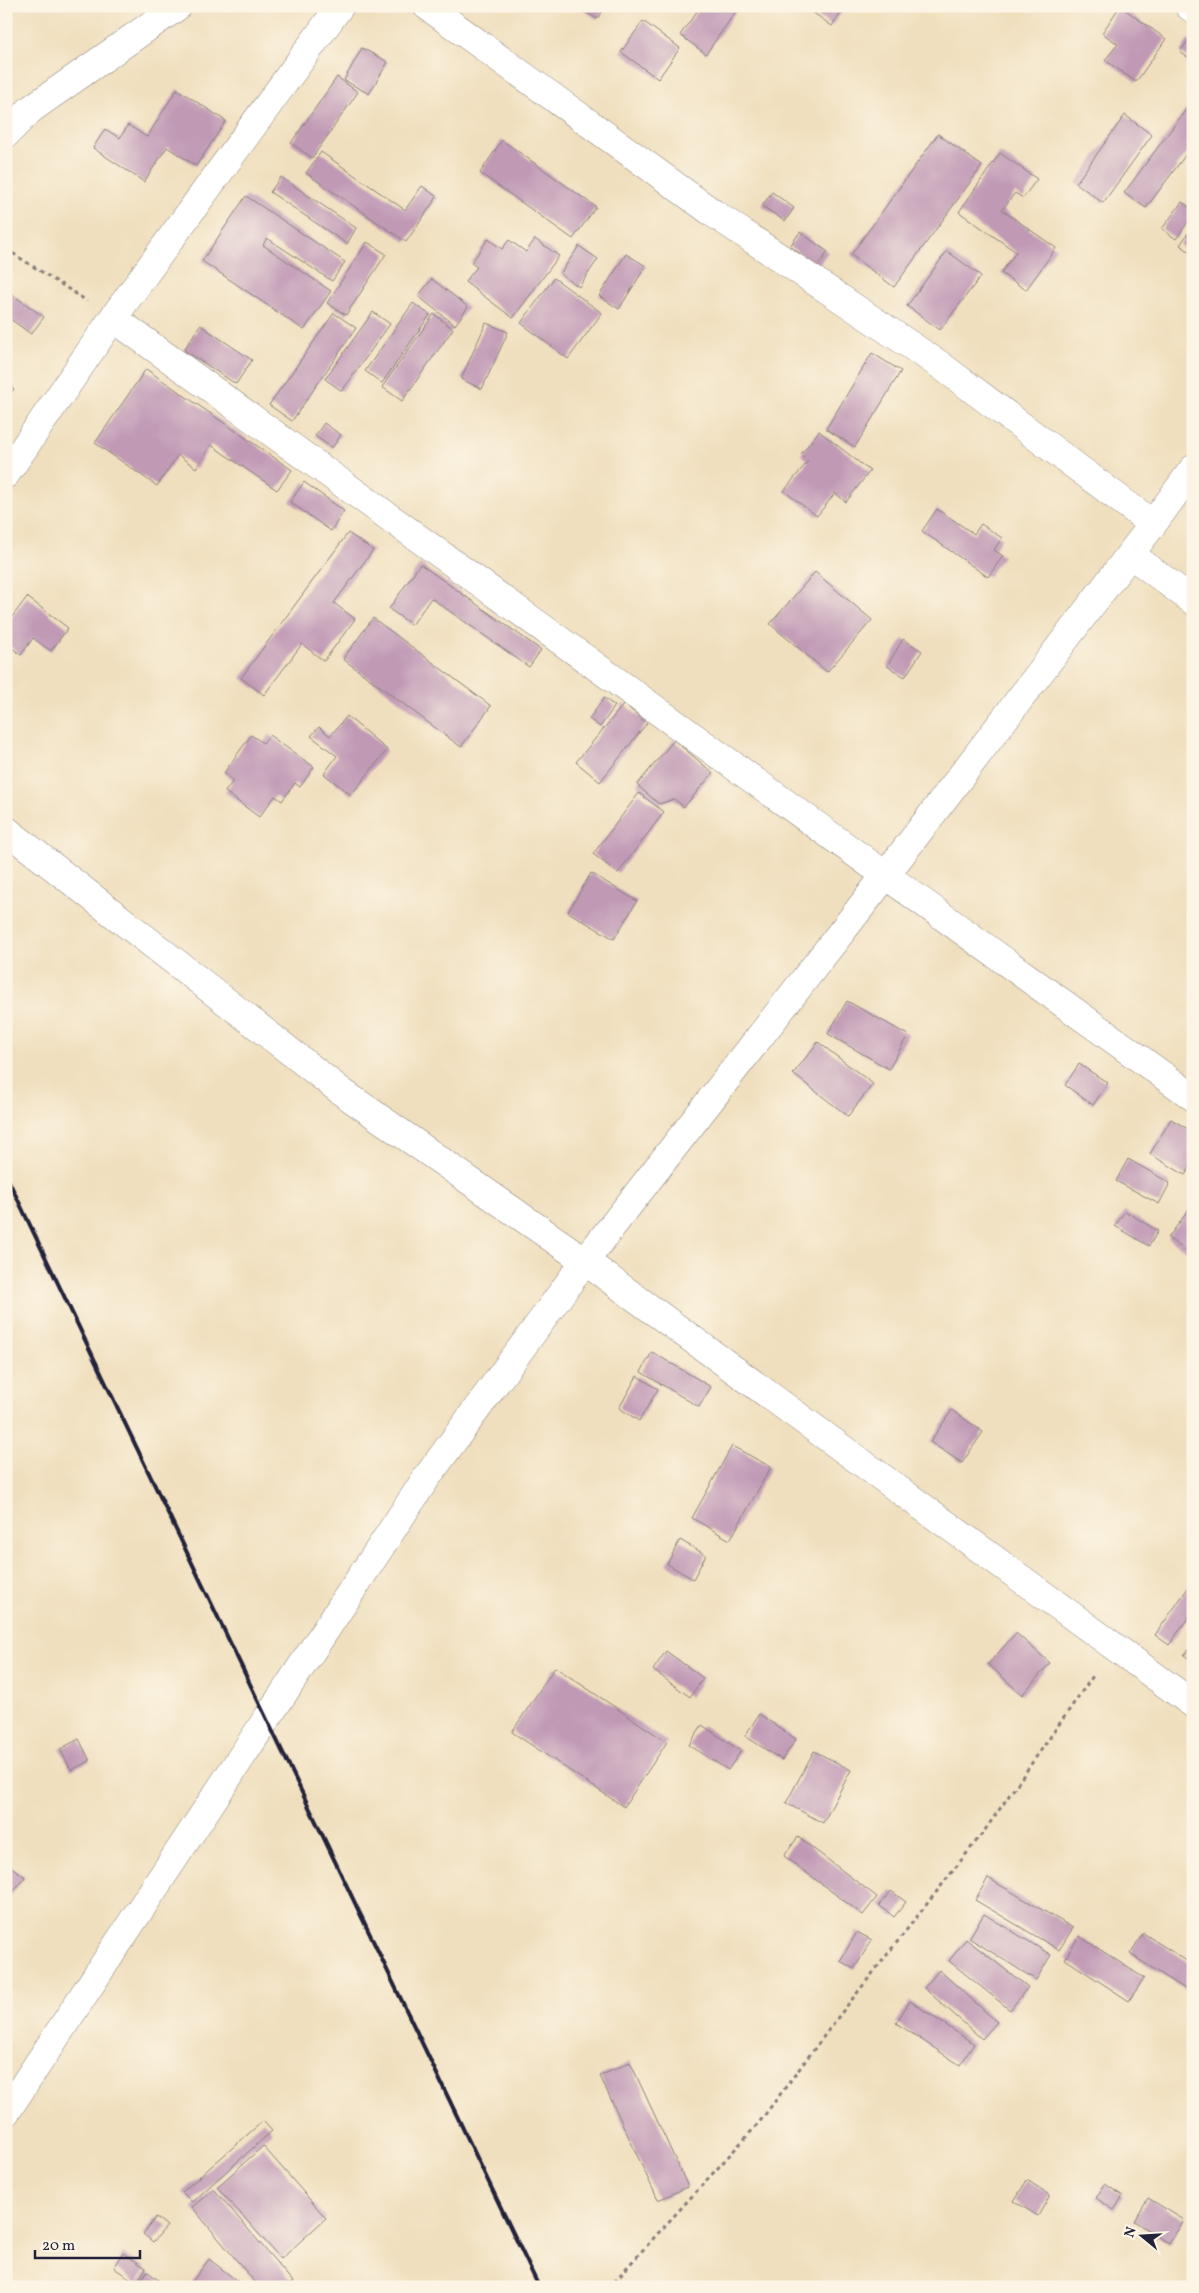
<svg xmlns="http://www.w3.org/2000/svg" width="1199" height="2293" viewBox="0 0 1199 2293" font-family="Vollkorn,serif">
	<rect width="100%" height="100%" fill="#fcf5e5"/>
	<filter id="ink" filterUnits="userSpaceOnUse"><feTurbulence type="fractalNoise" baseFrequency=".02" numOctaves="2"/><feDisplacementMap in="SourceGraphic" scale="10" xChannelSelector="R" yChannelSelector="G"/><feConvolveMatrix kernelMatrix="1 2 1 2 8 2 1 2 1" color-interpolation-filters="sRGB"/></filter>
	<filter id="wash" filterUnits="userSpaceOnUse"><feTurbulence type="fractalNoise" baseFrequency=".0096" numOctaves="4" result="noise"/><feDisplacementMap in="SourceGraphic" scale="20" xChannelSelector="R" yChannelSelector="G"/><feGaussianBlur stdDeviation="1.12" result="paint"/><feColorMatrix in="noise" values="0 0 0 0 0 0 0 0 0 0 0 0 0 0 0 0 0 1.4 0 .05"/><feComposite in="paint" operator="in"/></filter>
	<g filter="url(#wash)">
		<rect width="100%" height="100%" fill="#f0dfbe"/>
		<g id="blocks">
			<path fill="#c099b5" d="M585,6H607L597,19L583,10Z
				M694,6L739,7L706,54L680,35L698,10Z
				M810,6H846L832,26L808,9Z
				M1120,6L1166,39L1136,82L1105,60L1118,44L1102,33Z
				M643,21L680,48L658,79L621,52Z
				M1189,39L1193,41V61L1180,52Z
				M362,48L388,62L369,94L344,80Z
				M337,77L358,92L312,158L291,143Z
				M177,89L226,121L196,166L167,147L144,182L93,148L105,129L120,138L128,125L147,137Z
				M1193,100V145L1146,208L1124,193Z
				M1125,115L1152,135L1103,203L1076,183Z
				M938,134L982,166L894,287L851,255Z
				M502,140L596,207L573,239L480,173Z
				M321,152L405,210L422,186L437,197L406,242L306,173Z
				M1000,153L1037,179L1023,198L1015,193L1002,210L1056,248L1026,290L1001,273L1016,252L959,212Z
				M281,177L356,228L347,244L270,192Z
				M772,192L794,208L785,221L762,206Z
				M246,196L345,262L332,281L267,238L263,245L331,291L304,330L202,261Z
				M1182,202L1193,210V215L1176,239L1162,229Z
				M1193,226V254L1180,245Z
				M800,232L828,252L817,267L790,246Z
				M488,239L502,249L509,240L526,252L535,239L559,256L513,318L465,282L477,267L471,263Z
				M367,242L386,254L346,315L327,303Z
				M579,246L598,259L579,287L560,274Z
				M947,251L981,276L940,330L907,306Z
				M626,254L646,266L619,309L599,296Z
				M554,278L602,313L568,359L521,323Z
				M432,279L468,307L455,325L418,296Z
				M6,290L44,317L31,334L6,316Z
				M413,303L430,315L382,383L365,371Z
				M373,312L390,324L342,391L325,379Z
				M334,313L356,328L292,421L269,405Z
				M434,314L453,329L402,401L382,387Z
				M486,323L508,332L482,389L461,379Z
				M200,325L252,360L236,384L184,350Z
				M872,353L901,371L855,447L826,429Z
				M146,369L292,470L277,490L211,445L196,468L178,455L157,486L95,443Z
				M6,383L14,389L6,399Z
				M324,423L341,435L332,448L315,436Z
				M819,431L870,471L846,502L835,493L817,516L784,491L808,461L801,454Z
				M304,482L344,511L331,531L290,502Z
				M937,509L974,534L981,524L1002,538L994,550L1003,556L988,577L922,531Z
				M348,533L373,550L334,603L355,619L324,661L302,644L264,695L241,678Z
				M420,564L541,650L529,667L431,598L412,625L389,609Z
				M815,572L872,620L827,672L770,624Z
				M27,597L68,628L51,651L33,638L21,655L6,643V625Z
				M373,618L491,706L461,747L343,659Z
				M903,639L922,651L905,677L887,666Z
				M604,698L615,706L600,727L589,719Z
				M624,704L647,723L600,782L576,762Z
				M347,716L387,750L351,795L324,774L337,756L311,736L319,727L330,736Z
				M251,735L263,743L269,735L314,767L300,787L295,783L282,801L275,796L259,817L225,792L233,781L224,773Z
				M674,740L713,773L684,807L674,799L659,804L637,785Z
				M639,793L664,812L618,873L593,854Z
				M591,873L637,901L614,939L568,912Z
				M847,1001L908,1035L889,1069L828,1034Z
				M818,1042L873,1084L848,1116L793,1074Z
				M1079,1064L1108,1083L1093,1105L1065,1085Z
				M1171,1119L1193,1132V1163L1185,1175L1150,1154Z
				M1128,1159L1170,1183L1159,1204L1116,1181Z
				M1193,1204V1256L1168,1238Z
				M1125,1211L1158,1231L1149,1246L1115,1226Z
				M652,1352L711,1387L699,1407L641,1372Z
				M637,1376L658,1389L639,1421L619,1408Z
				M952,1410L983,1432L962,1463L930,1442Z
				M732,1446L771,1467L730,1540L692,1518Z
				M680,1540L706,1555L693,1579L667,1564Z
				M1188,1588L1193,1592V1611L1169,1645L1155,1635Z
				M1016,1633L1050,1663L1022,1695L988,1664Z
				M1193,1644V1662L1184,1655Z
				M666,1651L703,1678L690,1697L653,1670Z
				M555,1667L667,1742L624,1807L512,1732Z
				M759,1714L796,1739L782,1760L745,1736Z
				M702,1725L741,1751L728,1770L689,1745Z
				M79,1739L90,1761L71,1770L60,1749Z
				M814,1751L851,1770L823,1823L786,1803Z
				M798,1837L877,1897L863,1915L784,1856Z
				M6,1863L25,1877L6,1901Z
				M988,1878L1073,1928L1059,1950L975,1900Z
				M891,1891L906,1902L894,1917L879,1905Z
				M984,1914L1051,1955L1036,1980L969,1938Z
				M857,1932L872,1940L854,1969L840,1961Z
				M1143,1933L1193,1965V1994L1130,1954Z
				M1079,1936L1144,1978L1129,2001L1065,1959Z
				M966,1939L1028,1987L1010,2010L949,1961Z
				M939,1970L997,2022L982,2039L924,1988Z
				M910,2001L974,2044L960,2065L896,2023Z
				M630,2062L688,2187L658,2200L600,2076Z
				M263,2121L272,2131L192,2202L182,2192Z
				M263,2146L326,2218L281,2259L217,2187Z
				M1027,2180L1050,2195L1038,2216L1014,2201Z
				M1105,2184L1123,2196L1114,2210L1096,2198Z
				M214,2189L293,2282L287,2287H259L192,2207Z
				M1148,2198L1184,2220L1169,2244L1134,2221Z
				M156,2217L167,2226L153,2242L143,2234Z
				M123,2253L146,2268L137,2283L114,2268Z
				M209,2259L245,2287H188Z
				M147,2271L167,2287H136Z"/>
		</g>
	</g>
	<g filter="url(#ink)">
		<use href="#blocks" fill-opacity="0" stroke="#89807c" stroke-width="1"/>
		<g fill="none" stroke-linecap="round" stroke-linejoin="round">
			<defs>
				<path id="minor" d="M427,6L713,213L940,365L1153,524
					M1189,6L1193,9
					M6,134L31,109L178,6
					M113,318L1193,1097
					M6,474L113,318L340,6
					M1130,554L1193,601
					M6,830L342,1092L585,1261L1193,1704
					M6,2112L427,1477L585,1261L885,876L1153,524L1193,469"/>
			</defs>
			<use href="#minor" stroke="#89807c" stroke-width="29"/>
			<path stroke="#89807c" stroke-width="3" stroke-dasharray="4 4" stroke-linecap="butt" d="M6,249L87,301
				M609,2287L758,2124L839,2016L985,1830L1095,1673"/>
			<use href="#minor" stroke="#fff" stroke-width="28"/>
			<path stroke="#22223b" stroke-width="4" d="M6,1175L539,2287"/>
		</g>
	</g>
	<rect width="1199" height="2293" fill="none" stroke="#fcf5e5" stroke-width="25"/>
	<g transform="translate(1142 2236) rotate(288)" stroke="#fcf5e5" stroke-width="4" paint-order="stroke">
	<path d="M0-4L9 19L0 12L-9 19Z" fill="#22223b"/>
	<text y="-8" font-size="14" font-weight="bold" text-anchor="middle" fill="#22223b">N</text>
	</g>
	<path d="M35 2250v8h105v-8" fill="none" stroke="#22223b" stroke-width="2.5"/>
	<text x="42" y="2250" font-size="15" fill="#22223b" stroke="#fcf5e5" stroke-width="4" paint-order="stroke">20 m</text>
</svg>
